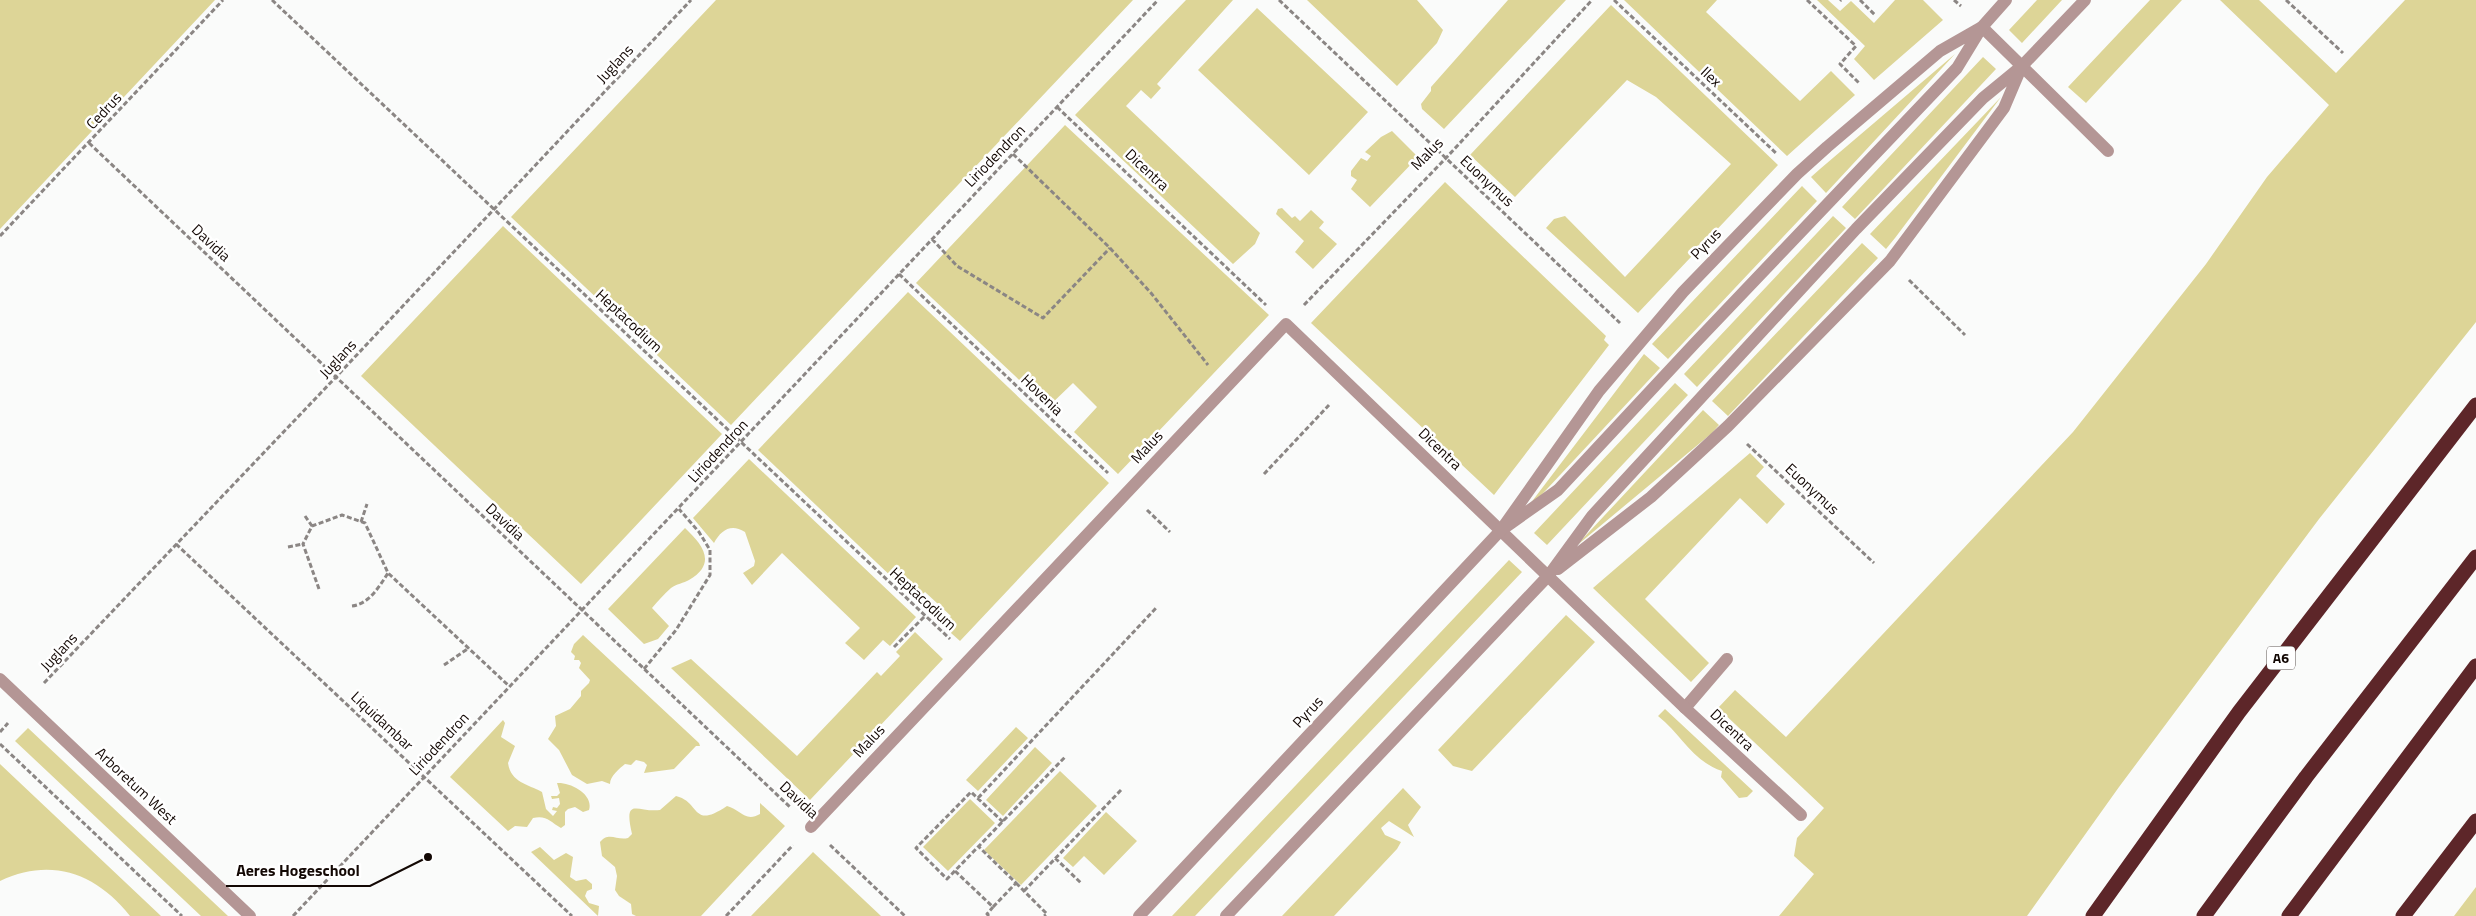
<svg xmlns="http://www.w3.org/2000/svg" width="2476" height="916" viewBox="0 0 2476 916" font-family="'Titillium Web',sans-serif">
	<rect width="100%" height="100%" fill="#fafbfa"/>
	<path fill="#ddd597" d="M0,0H215L0,229Z
		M716,0H1133L731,425L511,217Z
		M1186,0H1233L1157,84L1161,88L1151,99L1141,90L1126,106L1260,233L1255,244L1233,264L1075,115Z
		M1307,0H1417L1443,30L1437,43L1397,86Z
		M1508,0H1566L1444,129L1422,109L1421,104L1431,91V87Z
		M1624,0H1717L1706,12L1800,101L1831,71L1855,95L1787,156Z
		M1817,0H1828L1840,11L1851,1L1874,23L1895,0H1923L1943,20L1874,80L1854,59L1865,46Z
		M2037,0H2062L2022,43L2009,30Z
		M2150,0H2182L2086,103L2068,87Z
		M2220,0H2259L2336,73L2405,0H2476V322L2319,519L2119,787L2027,916H1779L1814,874L1794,856L1797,838L1824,808L1718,708L1735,690L1786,737L2073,432L2206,264L2267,177L2329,105Z
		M1611,5L1778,165L1638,313L1546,228L1554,219L1565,216L1625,277L1731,164L1656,97L1627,80L1515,197L1470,155Z
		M1257,8L1368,112L1309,175L1198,70Z
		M1955,54L1826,193L1811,177L1820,169Z
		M1983,57L1996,69L1855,219L1842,207Z
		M2001,97L1895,238L1886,249L1870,234Z
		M1065,125L1269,315L1118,474L1074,432L1097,407L1073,383L1048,407L916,283Z
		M1392,131L1418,157L1370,207L1351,189L1357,180L1351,176V171L1361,158L1367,161L1371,156L1365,152L1381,137Z
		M1445,182L1606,336L1604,340L1609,345L1494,495L1311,323Z
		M1802,186L1817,201L1668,359L1652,344Z
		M1282,208L1292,218L1295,216L1300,221L1311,210L1324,222L1319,228L1337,244L1313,269L1295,252L1304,241L1276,214L1278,209Z
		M1833,216L1846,228L1697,387L1684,374Z
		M503,226L722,434L581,584L361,376Z
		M1862,243L1878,258L1728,416L1712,401Z
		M908,292L1109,483L960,641L942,625L951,616L925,592L916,600L758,450Z
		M1644,354L1660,368L1533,504H1530Z
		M1675,383L1688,395L1547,545L1534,533Z
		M1703,410L1719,425L1712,433L1575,547Z
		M1750,453L1764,467L1756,476L1785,504L1767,524L1740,498L1645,599L1709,663L1691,682L1593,588Z
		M749,459L916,617L890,646L883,640L864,660L845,643L860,628L782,553L752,585L743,573L754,566L755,561L745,532C731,523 721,530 714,543L693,518Z
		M685,528C702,544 718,563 689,580C684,583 676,584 671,588C664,594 658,601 652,608L669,626L658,639L644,644L608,609Z
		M1509,560L1522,572L1195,916H1172Z
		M1566,615L1595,642L1472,771L1453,766L1438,750Z
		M915,632L943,659L810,800L671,668L691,659L797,756L877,672L881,676L900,656L896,652Z
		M583,635L699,743L700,746H696L674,769L644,773L647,765L644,762L636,760L631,765L625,764C619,769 610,776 610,784L602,781L587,784L572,775L559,750L548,739L556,726L555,716L570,709L581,696V691L589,683L590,680L579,668L581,663L579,660H574L575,656L571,652L574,644Z
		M1665,709L1753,791L1747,797L1739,798L1721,777L1722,771C1692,761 1682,735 1658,716Z
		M503,720L505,723L501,737L515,746L508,763C511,783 528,784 542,792L546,809L553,816L557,811L552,810L553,807L557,808L560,804L559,798L552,799L551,796H557L560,793L557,783C570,782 594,794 589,810L583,812L575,807L568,809L565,812V825L561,828C550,822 547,815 533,818L527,827L515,826L508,831L450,777Z
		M1016,727L1028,738L978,791L966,780Z
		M28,728L228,916H201L15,741Z
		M1035,747L1052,763L1003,816L986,800Z
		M0,764L161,916H130C96,873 51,857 0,881Z
		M1060,771L1097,806L1021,885L984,850Z
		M1403,788L1421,807L1408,825L1414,837L1389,821L1381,828L1385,835L1401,842L1397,849L1334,916H1282Z
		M676,796C701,802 691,830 727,806C740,809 745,823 760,814V803L785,826L701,916H636L632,914L631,904L619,896L615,890L617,876L615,867L602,856L600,842C609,831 617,841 628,838L632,834C623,795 638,813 660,810Z
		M970,799L995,823L948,871L923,847Z
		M1106,812L1137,841L1104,875L1084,856L1073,867L1063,858Z
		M540,847L554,860L566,853L573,857L570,877L576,881L586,879L592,884V889L587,891L585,896L589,903L599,906L598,916L531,852Z
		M813,852L881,916H751Z
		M2476,887V916H2454Z"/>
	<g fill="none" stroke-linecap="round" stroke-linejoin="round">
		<path stroke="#8b8684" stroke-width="3" stroke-dasharray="5 2.5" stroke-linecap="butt" d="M272,0L950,639
			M1279,0L1620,323
			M1614,0L1777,154
			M1807,0L1856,46L1840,64L1859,83
			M1860,0L1875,15
			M1954,0L1961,6
			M2286,0L2343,53
			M1840,1L1841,0
			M1057,107L1266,305
			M89,143L791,808
			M1013,154L1110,248L1151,293L1208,365
			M0,236L223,0
			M932,239L957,266L1043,318L1110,248
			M899,274L1108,473
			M1909,280L1965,335
			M1304,305L1446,158L1592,0
			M1747,444L1874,563
			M1264,474L1329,405
			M1147,510L1170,532
			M305,516L312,526
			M361,522L367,504
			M176,544L572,916
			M288,547L303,544
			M319,589L303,544L312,526L342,515L365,523L388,573L509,686
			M352,606C369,604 379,587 388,573
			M894,647L925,616
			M444,665L469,648
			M644,669L676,630L710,575V550L699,532L679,509
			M44,683L336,377L691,0
			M0,732L8,723
			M0,744L182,916
			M978,798L1156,608
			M1003,822L971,792L916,848L947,879L1066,756
			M830,845L905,916
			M1055,858L1081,883
			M955,871L993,907L1016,883L979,847
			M1016,883L1047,914L1044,916
			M1024,891L1122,789
			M293,916L1158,0
			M726,916L793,845
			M989,916L987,914L993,907"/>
		<path stroke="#b49695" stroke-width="12" d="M1982,27L2108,151
			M1685,708L1727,659"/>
		<path stroke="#b49695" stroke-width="12" d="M1558,569L1651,497L1728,426L1890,261L2004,108L2021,68
			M0,679L250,916
			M811,827L1286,324L1685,708L1801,815
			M1226,916L1549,575L1592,516L1856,229L1983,98L2022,66L2085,0"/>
		<path stroke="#b49695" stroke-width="12" d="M1507,526L1558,490L1695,343L1957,68L1982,27L2006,0
			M1139,916L1501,530L1599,391L1683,292L1797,174L1827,147L1940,51L1982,27"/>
		<path stroke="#5d2629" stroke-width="15" d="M2093,916L2239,712L2476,405
			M2204,916L2306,777L2476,557
			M2289,916L2476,666
			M2403,916L2476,821"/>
	</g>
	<g text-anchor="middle" stroke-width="5" stroke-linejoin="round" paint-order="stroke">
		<rect fill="#fff" stroke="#5a524f" stroke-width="1" x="2267" y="646.5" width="28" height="23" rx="4"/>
		<g font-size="14" font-weight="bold" fill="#130804">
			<text x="2281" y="663">A6</text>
		</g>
		<g font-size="15" fill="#130804" stroke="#fff">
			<text transform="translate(615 64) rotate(-47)" y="5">Juglans</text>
			<text transform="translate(1711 77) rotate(43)" y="5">Ilex</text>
			<text transform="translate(104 111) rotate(-47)" y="5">Cedrus</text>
			<text transform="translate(1427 154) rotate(-46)" y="5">Malus</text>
			<text transform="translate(995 156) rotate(-46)" y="5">Liriodendron</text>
			<text transform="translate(1147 170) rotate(43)" y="5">Dicentra</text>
			<text transform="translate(1487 181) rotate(43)" y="5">Euonymus</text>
			<text transform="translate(211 243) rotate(43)" y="5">Davidia</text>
			<text transform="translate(1706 244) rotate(-46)" y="5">Pyrus</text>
			<text transform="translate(629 321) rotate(43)" y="5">Heptacodium</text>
			<text transform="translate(338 359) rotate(-47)" y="5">Juglans</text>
			<text transform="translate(1042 395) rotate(44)" y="5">Hovenia</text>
			<text transform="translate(1147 447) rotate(-47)" y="5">Malus</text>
			<text transform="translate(1440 449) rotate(44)" y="5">Dicentra</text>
			<text transform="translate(718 451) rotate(-47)" y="5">Liriodendron</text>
			<text transform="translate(1812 489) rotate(43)" y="5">Euonymus</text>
			<text transform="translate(505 522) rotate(43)" y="5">Davidia</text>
			<text transform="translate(923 599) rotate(43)" y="5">Heptacodium</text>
			<text transform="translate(59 652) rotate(-47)" y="5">Juglans</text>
			<text transform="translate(1308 712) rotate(-47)" y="5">Pyrus</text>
			<text transform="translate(382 721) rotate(43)" y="5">Liquidambar</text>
			<text transform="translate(1732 730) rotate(43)" y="5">Dicentra</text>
			<text transform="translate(869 741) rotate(-47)" y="5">Malus</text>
			<text transform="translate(439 744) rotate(-47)" y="5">Liriodendron</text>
			<text transform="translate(136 786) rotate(43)" y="5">Arboretum West</text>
			<text transform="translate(799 800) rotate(43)" y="5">Davidia</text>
		</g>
	</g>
	<path fill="none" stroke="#130804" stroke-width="2" d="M428 857L370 886H226"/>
	<circle fill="#130804" stroke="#fff" stroke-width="2" cx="428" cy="857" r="5"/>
	<g font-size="16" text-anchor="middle" font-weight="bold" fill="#130804" stroke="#fff" stroke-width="5" stroke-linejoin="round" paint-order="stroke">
		<text x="298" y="876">Aeres Hogeschool</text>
	</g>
</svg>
